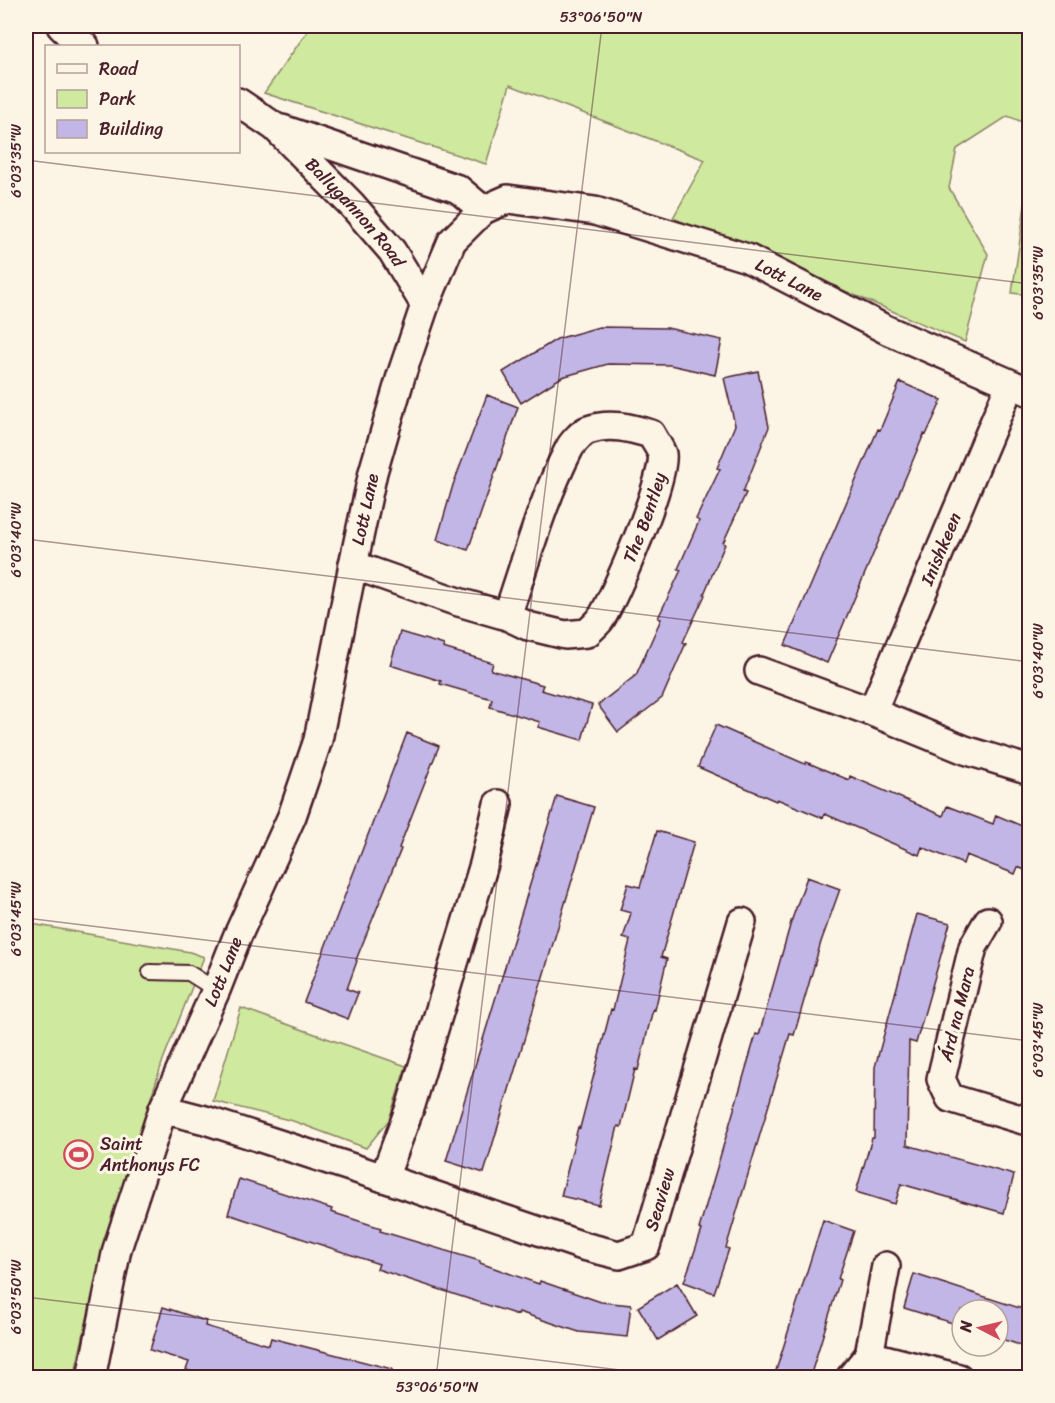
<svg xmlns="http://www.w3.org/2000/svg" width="1055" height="1403" viewBox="0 0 1055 1403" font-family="Sriracha,sans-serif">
	<rect width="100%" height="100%" fill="#fcf5e5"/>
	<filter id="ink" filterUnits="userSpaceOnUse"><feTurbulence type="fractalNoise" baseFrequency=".0167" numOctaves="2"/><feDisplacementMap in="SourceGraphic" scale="12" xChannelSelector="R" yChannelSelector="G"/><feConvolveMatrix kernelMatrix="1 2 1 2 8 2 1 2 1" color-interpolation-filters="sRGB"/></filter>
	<g filter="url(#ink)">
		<path fill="#cfe99f" stroke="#8c8465" stroke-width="1.5" d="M311,26H1029V125L1008,116L957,149L949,188L988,254L965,342L673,218L705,160L510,85L486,164L264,93Z
			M1029,179L1030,295H1029L1012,293Z
			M26,923L190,952L204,957L163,1060L103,1248L74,1377H26Z
			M241,1008L406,1066L389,1120L366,1148L293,1121L213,1101Z"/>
		<path fill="#c2b6e7" stroke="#4a1f2b" stroke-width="1.5" d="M599,327L667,328L722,340L715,375L670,365L608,364L562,377L521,403L503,372L557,339Z
			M758,371L769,427L743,492L746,493L723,543L725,544L704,594L705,595L683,642L686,643L662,698L618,732L598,705L636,675L661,619L658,618L681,570L678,569L699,521L696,519L720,469L717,468L735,425L724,378Z
			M900,382L942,400L926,435L924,434L827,663L785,645L878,429L880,430Z
			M487,395L518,407L468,550L437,540L453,485Z
			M400,632L444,645L443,648L493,663L491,670L543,685L541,690L592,705L582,740L538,727L540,722L490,707L492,699L440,684L441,681L390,665Z
			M716,725L805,764L806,762L849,780L850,776L943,816L947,806L993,824L996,815L1029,829V872L1018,867L1015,874L966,855L963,864L922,847L919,855L825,814L823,818L777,799L776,801L698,767Z
			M407,733L439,746L399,848L401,849L356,960L357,961L347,989L358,993L348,1019L304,1002Z
			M557,796L594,807L484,1173L446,1161Z
			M657,831L694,842L661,957L667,959L655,1010L653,1009L638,1070L635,1069L621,1127L618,1126L599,1205L561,1196L578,1127L580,1128L611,1009L613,1010L630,940L623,938L631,913L620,910L628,884L640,887Z
			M807,877L840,889L821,942L794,1035L790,1034L726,1248L729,1249L714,1293L684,1282L702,1230L699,1229L756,1034L759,1035L791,922Z
			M917,914L950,923L916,1043L909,1041L907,1145L1014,1175L1004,1213L901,1184L895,1204L856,1192L872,1138H874L875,1067Z
			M239,1179L332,1209L331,1212L381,1228L380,1231L480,1261V1263L539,1284L540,1281L601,1302L631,1305L627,1337L579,1332L519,1312L518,1315L377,1269L379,1264L228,1214Z
			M823,1220L854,1231L838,1279L840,1280L810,1377H774Z
			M914,1274L1029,1311V1324L1023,1346L998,1338V1310H961L956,1324L904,1308Z
			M677,1283L697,1316L658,1340L638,1307Z
			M163,1307L206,1321L205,1326L269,1345L271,1338L392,1369L391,1377H210L186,1370L189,1362L150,1350Z"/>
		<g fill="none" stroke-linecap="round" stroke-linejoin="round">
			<defs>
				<path id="lane" d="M150,972L189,973L216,990"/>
				<g id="street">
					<path d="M61,26L73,38L85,46"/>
					<path id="s1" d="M238,102L275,127L352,205L392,251L425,305"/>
					<path d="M282,129L458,189L483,210"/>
					<path id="s2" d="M353,565L455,601L507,616L528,626L565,635L587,633C591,629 596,625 600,620C614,600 667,476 662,454C660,448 654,440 651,434C631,428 609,422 588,430C582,432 572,443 569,449C542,501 526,561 507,616"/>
					<path d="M759,671L872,712L965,750L1030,770"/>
					<path id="s3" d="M872,712L1010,385"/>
					<path d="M988,921L973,947L941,1079L950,1098L1030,1122"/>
					<path id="s4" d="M163,1109L205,1120L384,1178L583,1246L619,1255L646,1246L742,922"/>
					<path d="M384,1178L411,1105L484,864L498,804"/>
					<path d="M869,1355L886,1266"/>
					<path id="s5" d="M91,1378L117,1249L163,1109L216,990L237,937L292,816L318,740L353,565L373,472L401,376L425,305L452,241L483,210L508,199L595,211L747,258L887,330L1030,392"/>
					<path d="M850,1378L869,1355L959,1378"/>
				</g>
			</defs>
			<use href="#lane" stroke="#4a1f2b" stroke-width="18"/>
			<use href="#street" stroke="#4a1f2b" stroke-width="32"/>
			<use href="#lane" stroke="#fcf5e5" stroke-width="14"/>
			<use href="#street" stroke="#fcf5e5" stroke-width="27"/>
		</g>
	</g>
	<path fill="none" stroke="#4a1f2b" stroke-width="1.5" stroke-opacity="0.45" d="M26,160L1030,284M26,539L1030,662M26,918L1030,1041M26,1297L685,1378M436,1378L602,26"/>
	<defs>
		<symbol id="stadium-ring" viewBox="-11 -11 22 22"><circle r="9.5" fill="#fcf5e5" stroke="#d1495b" stroke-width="1.5"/><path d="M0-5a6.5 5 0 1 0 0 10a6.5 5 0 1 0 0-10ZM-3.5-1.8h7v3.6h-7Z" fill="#d1495b"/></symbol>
	</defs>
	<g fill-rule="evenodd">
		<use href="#stadium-ring" x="62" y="1138" width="33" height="33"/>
	</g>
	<g text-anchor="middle" stroke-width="6" stroke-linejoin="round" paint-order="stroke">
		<g font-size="18" fill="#4a1f2b" stroke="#fcf5e5">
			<text dy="6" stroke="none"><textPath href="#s1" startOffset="162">Ballygannon Road</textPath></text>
			<text dy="6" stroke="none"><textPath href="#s5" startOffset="1563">Lott Lane</textPath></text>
			<text dy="6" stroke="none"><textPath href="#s5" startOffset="915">Lott Lane</textPath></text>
			<text dy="6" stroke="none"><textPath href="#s2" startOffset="376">The Bentley</textPath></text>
			<text dy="6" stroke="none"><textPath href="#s3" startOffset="177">Inishkeen</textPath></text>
			<text dy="6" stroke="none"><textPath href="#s5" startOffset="429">Lott Lane</textPath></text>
			<text transform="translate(957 1014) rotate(-76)" y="6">Árd na Mara</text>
			<text dy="6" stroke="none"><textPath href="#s4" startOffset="556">Seaview</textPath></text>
		</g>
		<g font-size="18" fill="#4a1f2b" stroke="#fcf5e5" text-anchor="start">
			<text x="100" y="1150">Saint<tspan x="100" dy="21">Anthonys FC</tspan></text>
		</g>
	</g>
	<rect width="1055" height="1403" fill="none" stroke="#fcf5e5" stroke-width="66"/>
	<rect x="45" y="45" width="195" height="108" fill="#fcf5e5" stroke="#b59f9b" stroke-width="1.5"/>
	<rect x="57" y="64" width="30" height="9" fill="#fcf5e5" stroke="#b59f9b" stroke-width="1.5"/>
	<text x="99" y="75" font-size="18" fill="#4a1f2b">Road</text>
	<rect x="57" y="90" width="30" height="18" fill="#cfe99f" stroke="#b59f9b" stroke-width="1.5"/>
	<text x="99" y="105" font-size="18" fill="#4a1f2b">Park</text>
	<rect x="57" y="120" width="30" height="18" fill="#c2b6e7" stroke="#b59f9b" stroke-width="1.5"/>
	<text x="99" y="135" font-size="18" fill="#4a1f2b">Building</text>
	<g transform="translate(980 1328) rotate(277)"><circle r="28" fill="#fcf5e5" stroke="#b59f9b" stroke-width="1.5"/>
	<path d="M0-4.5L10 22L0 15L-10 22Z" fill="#d1495b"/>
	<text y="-9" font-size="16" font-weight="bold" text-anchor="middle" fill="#4a1f2b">N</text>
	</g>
	<rect x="33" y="33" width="989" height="1337" fill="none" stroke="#4a1f2b" stroke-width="2"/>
	<g font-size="15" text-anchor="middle" fill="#4a1f2b">
		<text x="601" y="22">53°06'50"N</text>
		<text transform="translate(16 161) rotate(-90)" y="5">6°03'35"W</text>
		<text transform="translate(1038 283) rotate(-90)" y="5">6°03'35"W</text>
		<text transform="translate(16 540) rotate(-90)" y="5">6°03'40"W</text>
		<text transform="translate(1038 661) rotate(-90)" y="5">6°03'40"W</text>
		<text transform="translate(16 919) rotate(-90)" y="5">6°03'45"W</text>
		<text transform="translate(1038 1040) rotate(-90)" y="5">6°03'45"W</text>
		<text transform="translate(16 1297) rotate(-90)" y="5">6°03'50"W</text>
		<text x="437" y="1392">53°06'50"N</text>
	</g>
</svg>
